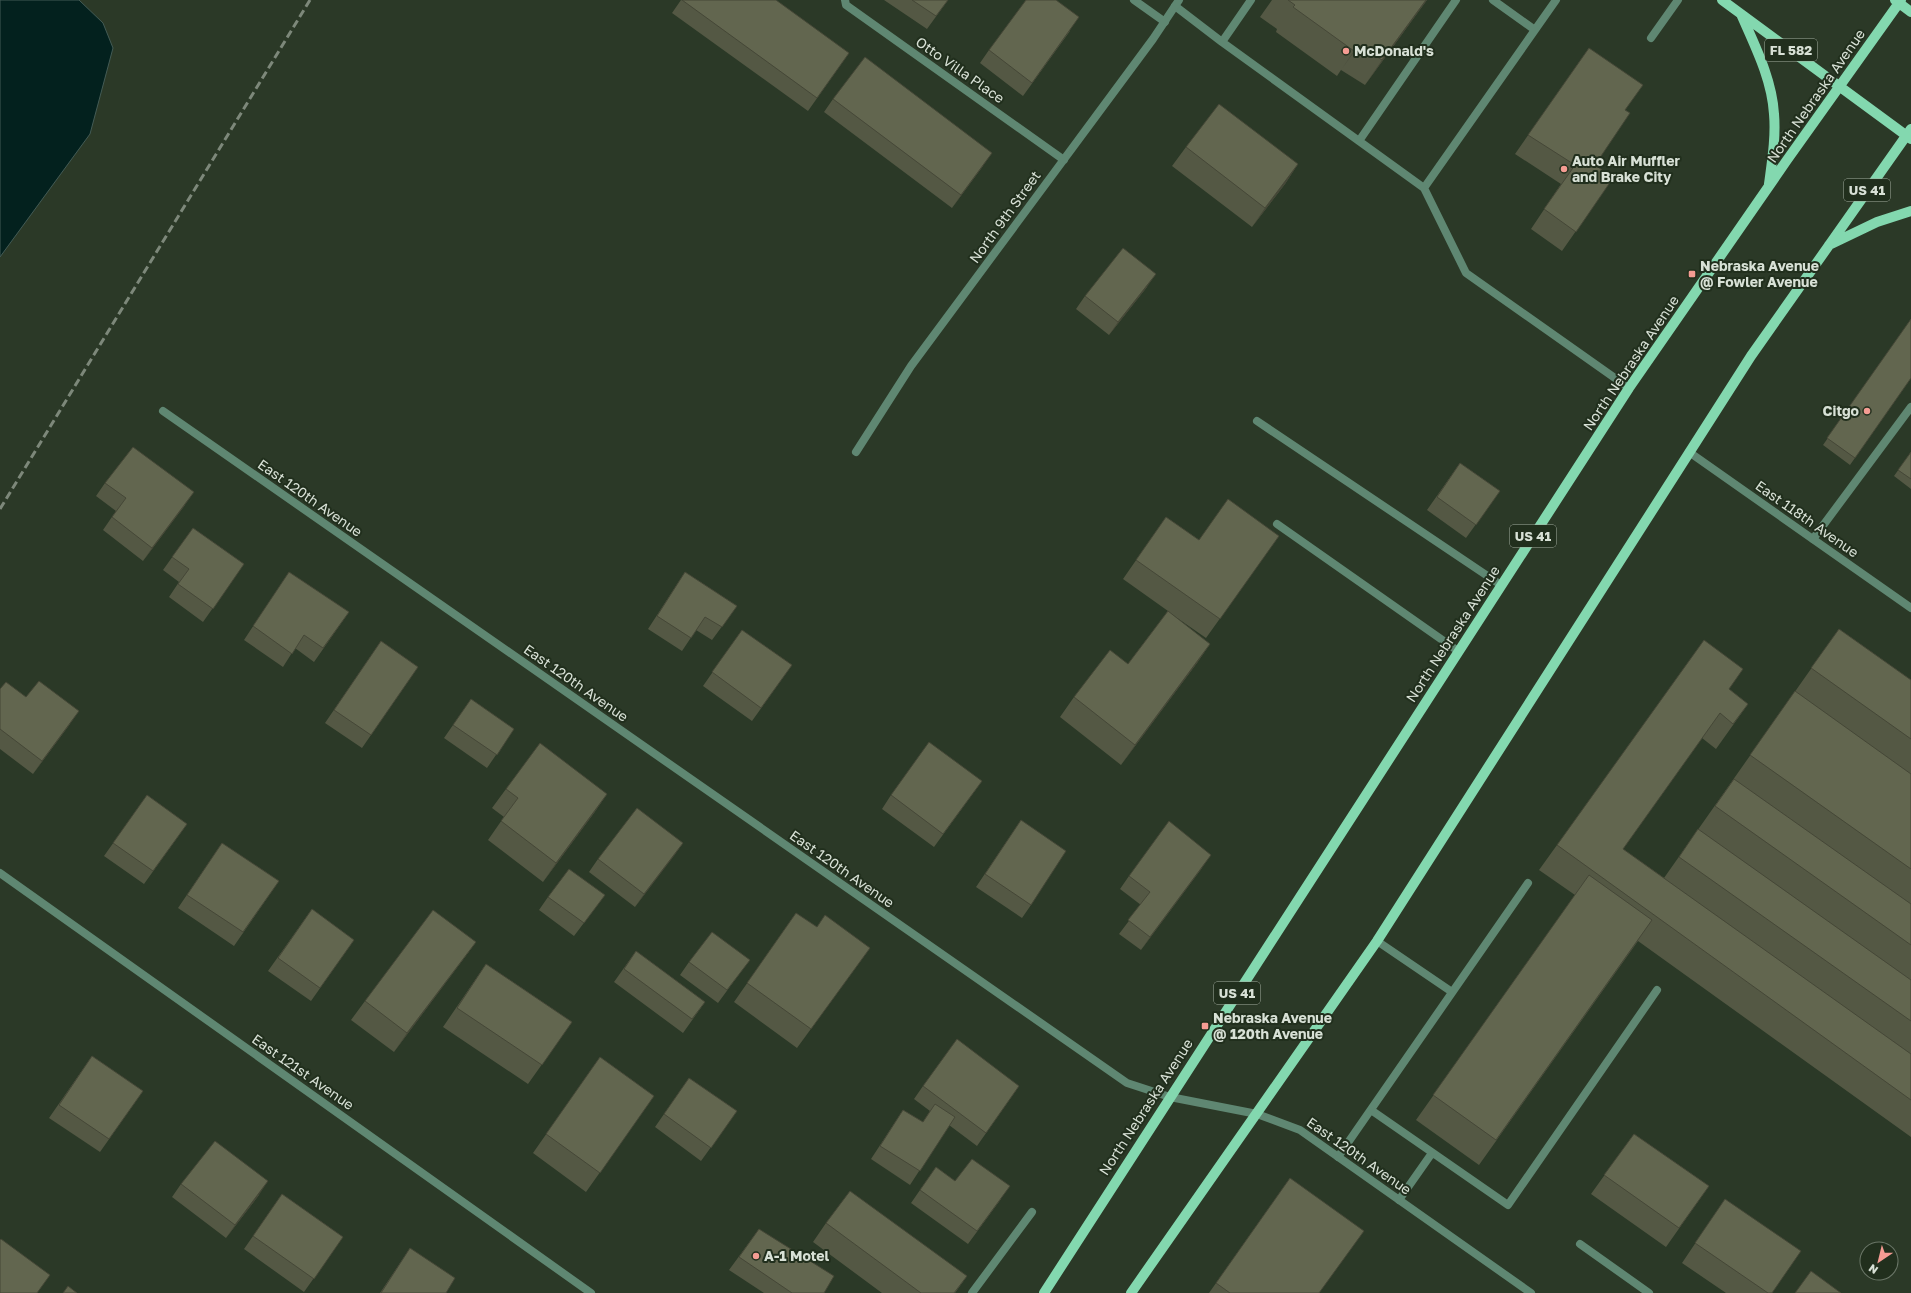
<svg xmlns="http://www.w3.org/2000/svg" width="1911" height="1293" viewBox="0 0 1911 1293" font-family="'Golos Text',sans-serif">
	<rect width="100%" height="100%" fill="#2b3927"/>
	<path fill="#03211e" stroke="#435b55" d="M0,0H79L103,23L113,48L90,134L0,257Z"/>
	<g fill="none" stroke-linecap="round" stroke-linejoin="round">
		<path stroke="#5f8772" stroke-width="8" d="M1134,0L1165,22
			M1493,0L1535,30
			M1175,6L1222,42L1424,188L1556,0
			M1651,38L1678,0
			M1222,42L1251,0
			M1359,141L1456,0
			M1424,188L1466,273L1629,388
			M1257,421L1501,585
			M1277,524L1458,651
			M1813,539L1911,407
			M1377,941L1452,992
			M1371,1110L1508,1205L1657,990
			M1338,1157L1528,883
			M1399,1200L1432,1153
			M1580,1244L1649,1293
			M972,1293L1032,1212"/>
		<path stroke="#5f8772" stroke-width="8" d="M845,0L846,5L1064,160
			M163,411L1127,1083L1170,1097L1257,1114L1300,1130L1531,1293
			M856,452L911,366L1153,39L1179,0
			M1689,452L1911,608
			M0,873L591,1293"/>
		<path stroke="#83d8af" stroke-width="10" d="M1722,0L1911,139
			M1895,0L1911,12
			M1741,14C1755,46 1772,79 1774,114C1776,137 1772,161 1769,184
			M1829,245L1877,222L1911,211
			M1044,1293L1629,388L1787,160L1901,0
			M1131,1293L1377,941L1751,356L1911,129"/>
		<path stroke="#7d887a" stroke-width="3" stroke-dasharray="8 4" stroke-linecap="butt" d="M0,509L310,0"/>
	</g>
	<path fill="#545844" d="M681,0L849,53L808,111L672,13Z
		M884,0H948L927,29Z
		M1272,0H1427L1365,85L1341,70L1337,76L1276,32L1277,29L1260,17Z
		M1070,31L1023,96L980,63L989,50Z
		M1589,48L1625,110L1595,165L1613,178L1562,251L1531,229L1561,184L1515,154Z
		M833,99L983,166L952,208L824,112Z
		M1186,147L1298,164L1285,184L1252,227L1172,166Z
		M1147,287L1109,335L1076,309L1085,296Z
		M1911,319V378L1850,465L1823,445Z
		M1911,452V489L1894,476Z
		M1460,463L1500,491L1466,538L1427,510Z
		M105,483L185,505L143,561L103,530L116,511L96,496Z
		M1166,517L1199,540L1279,536L1206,638L1170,613L1210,644L1197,663L1121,765L1060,717L1074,697L1128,664L1168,611L1123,579Z
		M193,528L244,564L203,622L169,597L179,582L163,570Z
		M289,572L349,612L314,662L295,648L283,667L244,640Z
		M685,572L737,606L712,640L696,630L682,651L648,629Z
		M1839,629L1911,680V1137L1638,941L1479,1165L1416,1120L1575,895L1539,870L1557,845L1729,689L1748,704L1716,749L1702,738L1623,849L1664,878Z
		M742,630L792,665L752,721L703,686Z
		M381,641L418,667L362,748L325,723Z
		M0,689L26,697L70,724L33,774L0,749Z
		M471,699L514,729L487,768L444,738Z
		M982,781L934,847L882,809L891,795Z
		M506,789L607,794L594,813L543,882L488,840L504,817L492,808Z
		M147,795L187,824L144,884L104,856Z
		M1021,820L1031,905L1022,918L976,887Z
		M222,843L279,881L234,946L178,908Z
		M683,843L635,907L589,872L598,859Z
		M1202,868L1141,950L1119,934L1141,905L1120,889L1129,876Z
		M605,895L574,936L539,910L548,897Z
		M312,909L354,940L311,1001L268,971Z
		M796,913L817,927L870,948L797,1048L734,1002Z
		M476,942L462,961L394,1052L351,1020L365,1001Z
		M636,951L705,1002L683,1033L614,982Z
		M689,962L740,973L718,1003L680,975Z
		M486,964L572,1022L528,1084L443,1027Z
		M92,1056L143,1091L100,1152L49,1118Z
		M600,1057L654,1096L586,1192L533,1153Z
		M689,1078L737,1111L701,1161L655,1127Z
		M923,1086H1019L977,1146L949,1125L910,1185L871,1159L903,1110L923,1122L930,1111L914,1099Z
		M1634,1134L1709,1186L1666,1247L1591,1194Z
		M936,1167L955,1181L1001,1199L968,1244L911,1203Z
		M1290,1178L1320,1293H1209Z
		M181,1184L259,1195L226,1238L172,1197Z
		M282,1194L343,1237L304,1292L244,1249Z
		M1725,1199L1772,1293H1726L1682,1263Z
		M826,1223L967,1276L955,1293H882L813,1242Z
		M759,1229L824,1293H764L729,1270Z
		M410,1248L446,1293H380Z"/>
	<path fill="#454737" d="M1426,0H1427L1365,85L1382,60Z
		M1359,45L1341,70L1337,76L1354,51Z
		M992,153L983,166L952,208L961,195Z
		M1298,164L1285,184L1252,227L1265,208Z
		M1156,274L1147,287L1109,335L1118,322Z
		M194,492L185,505L143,561L152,548Z
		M1210,644L1197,663L1121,765L1135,745Z
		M79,711L70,724L33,774L42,761Z
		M607,794L594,813L543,882L556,863Z
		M683,843L674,856L635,907L644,894Z
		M1211,855L1202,868L1141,950L1150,937Z
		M476,942L462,961L394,1052L407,1033Z
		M870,948L856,967L797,1048L811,1029Z
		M268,1181L259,1195L226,1238L235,1225Z"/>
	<path fill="#62664f" stroke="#454737" d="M682,0H776L849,53L817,98Z
		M912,0H948L936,16Z
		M1026,0H1056L1079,17L1032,83L989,50Z
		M1288,0H1426L1382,60L1359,45L1354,51L1293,7L1295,5Z
		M1589,48L1643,85L1625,110L1630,113L1595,165L1613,178L1576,232L1544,209L1575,165L1528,135Z
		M865,57L992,153L961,195L833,99Z
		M1219,104L1298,164L1265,208L1186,147Z
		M1123,248L1156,274L1118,322L1085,296Z
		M1911,319V378L1855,458L1827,438Z
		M133,447L194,492L152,548L112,517L126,498L105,483Z
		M1911,452V479L1898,470Z
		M1460,463L1500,491L1476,525L1437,497Z
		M1228,499L1279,536L1220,619L1136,560L1166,517L1199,540Z
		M193,528L244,564L213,609L178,584L189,569L172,557Z
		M289,572L349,612L323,648L304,635L292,654L253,626Z
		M685,572L737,606L722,627L705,617L691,638L657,616Z
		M1168,611L1210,644L1135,745L1074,697L1110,650L1128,664Z
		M1839,629L1911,680V739L1811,668Z
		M742,630L792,665L761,708L712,672Z
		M1704,640L1743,669L1729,689L1748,704L1733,724L1720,713L1623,849L1911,1054V1100L1557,845Z
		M381,641L418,667L371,735L334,710Z
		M39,681L79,711L42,761L0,729V689L6,682L26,697Z
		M1795,691L1911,774V869L1750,755Z
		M471,699L514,729L497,755L453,725Z
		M929,742L982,781L943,834L891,795Z
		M540,743L607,794L556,863L501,821L518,798L506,789Z
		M1734,779L1911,904V945L1715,806Z
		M147,795L187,824L153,871L113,843Z
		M637,808L683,843L644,894L598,859Z
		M1021,820L1066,851L1031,905L985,874Z
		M1169,821L1211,855L1150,937L1128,920L1150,892L1129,876Z
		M1698,829L1911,980V1021L1679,857Z
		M222,843L279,881L243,932L187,895Z
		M569,869L605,895L584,923L548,897Z
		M1589,875L1652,920L1496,1140L1433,1095Z
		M312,909L354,940L320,988L278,958Z
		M433,910L476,942L407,1033L365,1001Z
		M796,913L817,927L825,915L870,948L811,1029L747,983Z
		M712,932L750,960L727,990L689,962Z
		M636,951L705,1002L692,1019L624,969Z
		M486,964L572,1022L542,1065L457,1008Z
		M957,1039L1019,1086L986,1133L923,1086Z
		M92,1056L143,1091L109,1139L59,1105Z
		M600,1057L654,1096L600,1173L546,1134Z
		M689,1078L737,1111L711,1148L664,1114Z
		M935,1104L955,1117L920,1171L880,1146L903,1110L923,1122Z
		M1634,1134L1709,1186L1679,1228L1604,1175Z
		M215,1141L268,1181L235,1225L181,1184Z
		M972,1159L1010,1186L977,1231L920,1190L936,1167L955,1181Z
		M1290,1178L1364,1231L1319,1293H1230L1216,1283Z
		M850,1191L967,1276L954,1293H921L826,1223Z
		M282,1194L343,1237L314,1279L253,1236Z
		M1725,1199L1801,1251L1772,1293H1768L1695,1243Z
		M759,1229L834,1276L824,1293H792L739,1257Z
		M1,1239L50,1275L37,1293H0V1240Z
		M410,1248L455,1278L446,1293H381Z
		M1811,1271L1841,1293H1795Z
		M68,1286L77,1293H63Z"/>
	<g fill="#f59c93" stroke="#212f1d" stroke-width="1.5">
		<circle cx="1346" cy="51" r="4"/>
		<circle cx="1564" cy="169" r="4"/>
		<rect x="1688" y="270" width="8" height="8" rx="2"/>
		<circle cx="1867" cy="411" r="4"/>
		<rect x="1201" y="1022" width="8" height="8" rx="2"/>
		<circle cx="756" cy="1256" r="4"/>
	</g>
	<g text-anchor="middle" stroke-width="4" stroke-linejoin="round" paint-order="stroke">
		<g fill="#212f1d" stroke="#a1ac9e" stroke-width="1">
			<rect x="1765" y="39" width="52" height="22" rx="3"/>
			<rect x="1844" y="179" width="46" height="22" rx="3"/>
			<rect x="1510" y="525" width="46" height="22" rx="3"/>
			<rect x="1214" y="982" width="46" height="22" rx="3"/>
		</g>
		<g font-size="13" font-weight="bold" fill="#d8e1d6">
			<text x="1791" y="55">FL 582</text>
			<text x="1867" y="195">US 41</text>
			<text x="1533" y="541">US 41</text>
			<text x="1237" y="998">US 41</text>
		</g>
		<g font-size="14" font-weight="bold" fill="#d8e1d6" stroke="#212f1d" text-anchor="start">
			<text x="1354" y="56">McDonald's</text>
			<text x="1572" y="166">Auto Air Muffler<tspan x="1572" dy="16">and Brake City</tspan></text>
			<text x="1700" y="271">Nebraska Avenue<tspan x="1700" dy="16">@ Fowler Avenue</tspan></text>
			<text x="1859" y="416" text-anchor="end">Citgo</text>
			<text x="1213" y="1023">Nebraska Avenue<tspan x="1213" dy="16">@ 120th Avenue</tspan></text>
			<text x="764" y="1261">A-1 Motel</text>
		</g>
		<g font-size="14" fill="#d8e1d6" stroke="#212f1d">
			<text transform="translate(960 70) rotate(35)" y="5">Otto Villa Place</text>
			<text transform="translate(1816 96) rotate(-55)" y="5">North Nebraska Avenue</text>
			<text transform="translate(1005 217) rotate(-54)" y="5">North 9th Street</text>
			<text transform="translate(1631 363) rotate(-56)" y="5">North Nebraska Avenue</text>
			<text transform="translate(310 498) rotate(35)" y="5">East 120th Avenue</text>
			<text transform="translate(1807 519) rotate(35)" y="5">East 118th Avenue</text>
			<text transform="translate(1453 634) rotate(-57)" y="5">North Nebraska Avenue</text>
			<text transform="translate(576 683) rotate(35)" y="5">East 120th Avenue</text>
			<text transform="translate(842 869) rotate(35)" y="5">East 120th Avenue</text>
			<text transform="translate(303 1072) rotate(35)" y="5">East 121st Avenue</text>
			<text transform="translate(1146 1107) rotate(-57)" y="5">North Nebraska Avenue</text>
			<text transform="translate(1359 1156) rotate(35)" y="5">East 120th Avenue</text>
		</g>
	</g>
	<g transform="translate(1879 1261) rotate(215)"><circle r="19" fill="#212f1d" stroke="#6a7667"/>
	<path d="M0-3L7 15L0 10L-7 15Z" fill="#f59c93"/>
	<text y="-6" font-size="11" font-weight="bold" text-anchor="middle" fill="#d8e1d6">N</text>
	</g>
</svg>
